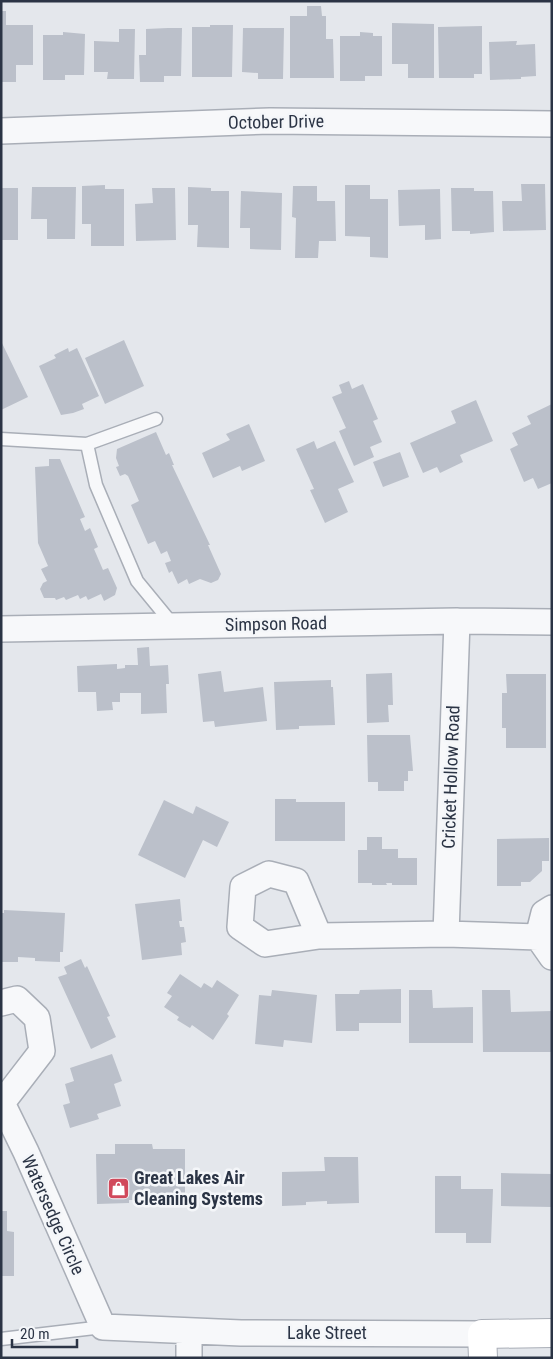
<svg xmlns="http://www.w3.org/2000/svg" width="553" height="1359" viewBox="0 0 553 1359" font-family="'Roboto Condensed',sans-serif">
	<rect width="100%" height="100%" fill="#e4e7ec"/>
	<path fill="#bbc0ca" d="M307,6H321L322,16H326V39H333L334,78H290V16H307Z
		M1,11H6V25H33V65H16V82H1Z
		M392,23L434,24V78H408V64H392Z
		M210,25H233L232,77H192V27H210Z
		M482,26V74H474V78H439L438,27Z
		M168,28H182L181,76H164V82H140L139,55H146V29Z
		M243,28H284L283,79H258V73L242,72Z
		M119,29H135L134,79H107L108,72H94V41L119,42Z
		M63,32L85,34L84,75H65V80H43V35H63Z
		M360,32L373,33V36H382V76H365V81H340V36H360Z
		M517,41L516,45L535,44L536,76L521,77V79L490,80L489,42Z
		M521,184H545L546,230L503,231L502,201H522Z
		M105,185V189H124V246H91V224H82V186Z
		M345,185H370V199H388V258L370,257V237L345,236Z
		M293,186H317V201H335L336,241H319L318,258H295L296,218L292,217Z
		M32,187H76L75,239H47V219H31Z
		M188,187L211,188V191H229V248L197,247L198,225H188Z
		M1,188H18V240H1Z
		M152,188H175L176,240L136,241L135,204L153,203Z
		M451,188H474V191H493L494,232L470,234V231H452Z
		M440,189L441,239L425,240V225L399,226L398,190Z
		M241,191L282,193L281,250L250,249V228H240Z
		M124,340L144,386L105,404L85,358Z
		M1,341L28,397L1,410Z
		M68,348L69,352L77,348L99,396L82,404L84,409L73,413L61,415L39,366L56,358L54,355Z
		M349,381L352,389L363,384L378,419L373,421L382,442L370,447L374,457L354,466L339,431L346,428L332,397L342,393L339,385Z
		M476,400L493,441L460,455L463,462L440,473L437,467L423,473L410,443L456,423L451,411Z
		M552,404V483L538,489L533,478L524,482L510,449L518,445L512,433L531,424L527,416Z
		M249,424L265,461L242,471L240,466L213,478L202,453L230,440L226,434Z
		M156,432L166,455L169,453L174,465H172L210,545H208L221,574L218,580L211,583L200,579L189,584L187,579L178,584L172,571L169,573L165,563L171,561L167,551L161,554L155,541L148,544L131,505L139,501L128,476L125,474L120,476L116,467L119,466L116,458L117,449Z
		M314,441L317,449L335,441L354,482L338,489L348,512L325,523L310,490L314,489L296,449Z
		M400,452L409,477L383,487L373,462Z
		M49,459H60L85,517L80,519L85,531L90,528L98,547L94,549L103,570L108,568L117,588L115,595L104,601L101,594L88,600L86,596L80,599L78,595L66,600L64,597L56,600L55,598H44L40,589L43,583L47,581L41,569L48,566L38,543L35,467L49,466Z
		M149,647L150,666L168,665L169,684H166L167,713L141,714V693H120V702H112L113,710L97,711L96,692H78L77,666L117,664V669L125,668V665H138L137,648Z
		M221,671L224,692L263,687L267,721L215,727L214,721L203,722L198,674Z
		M392,673L393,705H388L389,722L367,723L366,674Z
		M506,674H546V748H506V728H502V693H507Z
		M331,680V687H333L335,725L299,726V729L276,730L274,682Z
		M367,735H410L413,771H408V781H404V791H378V782H368Z
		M275,799H296V802H345V841H275Z
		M164,800L193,814L196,806L229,822L217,847L203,840L185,878L138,855Z
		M367,837H382V849H398V858H417V885H392V883H386L387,885H372V883H358V850H367Z
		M549,838V861H542V871L530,882H521V886H497V839Z
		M180,899L182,921H179L180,927H184L186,942L181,943L182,955L142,960L135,904Z
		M4,910L65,913L63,952H60V962L35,961V958L18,957V962H1V913H4Z
		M81,959L85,968L87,966L110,1016L107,1017L116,1037L91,1049L58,977L67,974L64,967Z
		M180,974L201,988L204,983L212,988L217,980L239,995L227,1014L229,1016L213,1040L192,1025L190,1028L177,1020L179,1017L164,1007L172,996L167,993Z
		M401,989V1023H359V1031H336L335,994H359L360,990Z
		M272,990L317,995L312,1043L284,1040L283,1047L255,1044L259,995L271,996Z
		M409,990H432L433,1008L473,1007V1043H409Z
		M482,990H510L511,1012L552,1011V1052H483Z
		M112,1054L122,1081L114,1084L121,1106L97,1114L99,1119L70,1128L63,1105L70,1103L65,1084L74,1081L70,1068Z
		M115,1144H152L153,1149H185V1206H146L145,1200H129V1203L97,1204L96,1154H115Z
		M324,1157H358L359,1203L327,1204V1201L306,1202V1205L282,1206V1172L325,1171Z
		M501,1173L552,1174V1207L501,1206Z
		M435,1176H461V1189H493L491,1243H466V1233H435Z
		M1,1211H7V1231L14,1232V1276H1Z"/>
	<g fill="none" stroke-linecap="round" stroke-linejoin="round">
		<defs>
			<path id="lane" d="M1,439L87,444L156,419
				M87,444L96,485L137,581L174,626
				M1,1339L103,1327"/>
			<path id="street" d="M1,131L270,121L552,124
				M1,629L457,621L552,622
				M446,934L457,621
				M319,936L296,881L269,874L243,887L240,927L265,944L319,936L446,934L538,937
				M538,937L544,913L552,908
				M538,937L552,957
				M1,1003L17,999L37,1018L42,1051L2,1103
				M1,1101L26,1152L103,1327L241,1333L482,1334
				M189,1331V1358"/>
			<path id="secondary" d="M483,1358L482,1334L552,1333"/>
		</defs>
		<use href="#lane" stroke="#a9aeb7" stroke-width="15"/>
		<use href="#street" stroke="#a9aeb7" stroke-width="28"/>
		<use href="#secondary" stroke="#a9aeb7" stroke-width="30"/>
		<use href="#lane" stroke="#f7f8fa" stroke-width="12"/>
		<use href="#street" stroke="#f7f8fa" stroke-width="25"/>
		<use href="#secondary" stroke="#fff" stroke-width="28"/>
	</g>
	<defs>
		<symbol id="shop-square" viewBox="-11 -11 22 22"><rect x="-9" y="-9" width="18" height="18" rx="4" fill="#d1495b" stroke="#f4f6f9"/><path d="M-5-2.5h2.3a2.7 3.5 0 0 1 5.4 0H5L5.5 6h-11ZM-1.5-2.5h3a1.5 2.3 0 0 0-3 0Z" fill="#fff"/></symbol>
	</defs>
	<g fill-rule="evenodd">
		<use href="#shop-square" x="106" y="1176" width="25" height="25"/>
	</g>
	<g text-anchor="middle" stroke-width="5" stroke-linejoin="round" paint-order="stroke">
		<g font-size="18" fill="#2b3445" stroke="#f4f6f9">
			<text transform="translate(276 122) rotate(-1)" y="6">October Drive</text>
			<text transform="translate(276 624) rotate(-1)" y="6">Simpson Road</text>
			<text transform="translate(451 777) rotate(-88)" y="6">Cricket Hollow Road</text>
			<text transform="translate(53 1215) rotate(66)" y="6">Watersedge Circle</text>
			<text x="327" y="1339">Lake Street</text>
		</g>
		<g font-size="18" font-weight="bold" fill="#2b3445" stroke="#f4f6f9" text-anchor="start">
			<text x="134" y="1184">Great Lakes Air<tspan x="134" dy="21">Cleaning Systems</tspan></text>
		</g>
	</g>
	<rect width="553" height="1359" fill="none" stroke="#2b3445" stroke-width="5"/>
	<path d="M12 1339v8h65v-8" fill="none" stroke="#2b3445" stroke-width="2.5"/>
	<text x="20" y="1339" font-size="15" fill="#2b3445" stroke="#f4f6f9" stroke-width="4" paint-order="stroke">20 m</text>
</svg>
